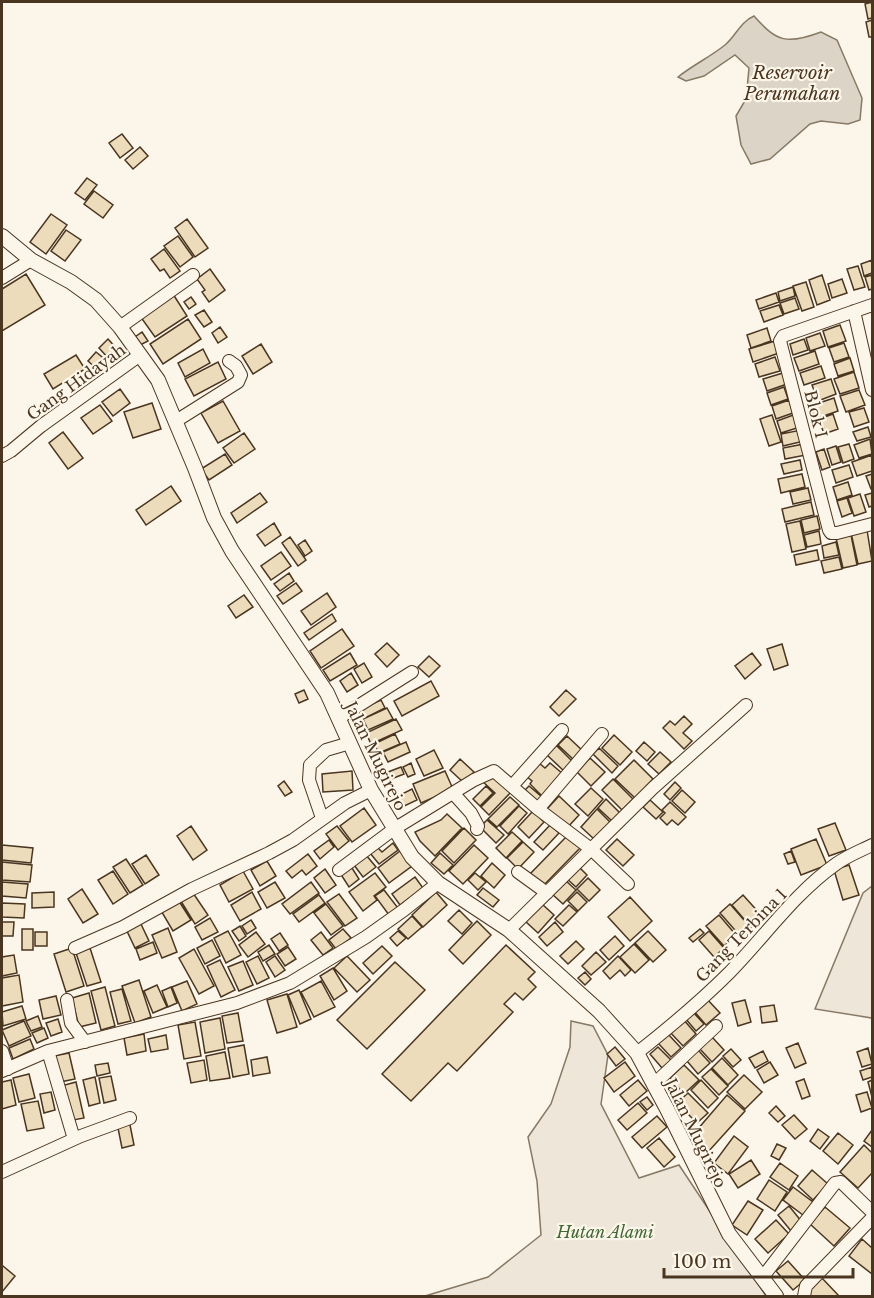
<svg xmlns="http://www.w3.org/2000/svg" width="874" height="1298" viewBox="0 0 874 1298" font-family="'Libre Baskerville',serif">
	<rect width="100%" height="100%" fill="#fbf6e9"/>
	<path fill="#ede6d9" stroke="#887966" stroke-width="1.5" d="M872,886V1018L815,1009L863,893Z
		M571,1021L593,1026L608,1055L601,1104L639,1178L679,1165L766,1296H425L488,1277L541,1235L537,1181L528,1137L551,1104L570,1047Z"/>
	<path fill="#dcd4c6" stroke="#887966" stroke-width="1.5" d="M754,16C777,42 787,45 821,32L837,40L862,98L860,120L848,124L821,121L810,124L770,159L751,164L741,145L736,116L746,99L749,68L735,55L704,76L686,81L678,77C693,65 710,57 725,45C736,36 740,22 754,16Z"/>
	<path fill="#ecdcbc" stroke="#4a3520" stroke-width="1.5" d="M872,2V18L868,19L865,4Z
		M872,20V37H869L866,22Z
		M122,134L133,148L120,158L109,143Z
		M140,147L148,156L133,169L125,160Z
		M87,178L97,185L85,200L75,193Z
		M94,191L113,205L103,218L84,204Z
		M51,214L67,225L46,254L30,242Z
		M187,219L208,248L195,257L175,228Z
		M66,230L81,240L65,261L51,251Z
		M178,236L193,257L180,267L164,246Z
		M164,249L180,271L170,278L164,269L160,271L151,259Z
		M872,260V273L864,276L861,264Z
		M858,266L865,287L854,290L847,269Z
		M210,269L225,290L209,302L202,292L205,290L197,279Z
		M26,274L45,305L2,331V289Z
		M822,275L830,300L817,305L809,280Z
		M872,275V289L869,290L865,277Z
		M842,279L847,293L832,298L828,284Z
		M806,282L814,307L802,311L793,286Z
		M793,287L795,296L780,301L778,292Z
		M776,293L779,302L759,309L756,300Z
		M173,294L187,316L155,337L140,316Z
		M191,297L196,304L189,309L184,302Z
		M795,298L799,309L784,314L780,303Z
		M779,305L783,315L764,322L760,311Z
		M204,310L212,322L204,327L195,315Z
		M188,319L201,339L163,364L150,344Z
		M840,325L846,341L828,347L823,331Z
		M220,327L227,337L218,343L212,333Z
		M767,328L771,341L751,348L747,335Z
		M142,332L148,341L140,345L135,337Z
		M820,333L825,346L810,351L806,338Z
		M108,339L118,350L109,359L99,348Z
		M804,339L808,350L793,355L790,344Z
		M775,341L779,353L753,362L749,349Z
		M844,343L849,357L834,362L829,348Z
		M261,344L272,362L253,374L242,356Z
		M203,349L210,363L185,377L178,363Z
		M815,351L819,364L799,371L794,358Z
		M96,352L107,361L98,370L88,361Z
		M76,355L85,369L53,389L44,374Z
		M775,357L780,371L759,377L755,364Z
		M850,358L854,371L838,376L834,364Z
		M218,362L226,379L194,396L185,379Z
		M821,366L825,378L804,385L800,373Z
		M854,372L859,388L840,394L834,379Z
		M783,373L787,384L767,391L763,379Z
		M831,379L836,394L818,401L812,385Z
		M784,387L788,399L771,405L767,393Z
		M120,389L130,403L113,416L102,402Z
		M859,390L865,405L846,412L840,396Z
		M834,398L838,411L815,419L810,406Z
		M789,400L793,413L776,419L772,406Z
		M223,401L240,431L218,443L201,413Z
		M152,403L161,429L133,438L124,412Z
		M100,405L112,421L93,434L81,418Z
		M864,408L869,422L854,427L849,412Z
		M796,414L800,427L781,433L777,421Z
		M833,414L838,429L824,434L819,419Z
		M772,415L781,442L769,446L760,419Z
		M868,427L871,437L857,441L853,432Z
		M801,430L804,441L783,446L781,434Z
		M63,432L83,458L68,469L49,443Z
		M244,433L255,449L234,463L223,448Z
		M870,439L872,454L859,458L854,445Z
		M804,444L806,455L785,459L783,448Z
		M849,444L854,459L843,463L838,447Z
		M836,446L841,462L832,465L827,449Z
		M824,449L830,467L822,470L816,452Z
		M225,454L232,465L209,480L201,469Z
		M872,455V471L857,476L852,462Z
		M800,460L802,470L784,474L781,464Z
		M849,465L853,477L836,483L832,470Z
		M802,474L805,487L781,493L778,479Z
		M872,474V489H871L866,476Z
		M848,482L852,495L837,500L833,487Z
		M171,486L181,501L146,525L136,510Z
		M808,488L811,500L793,504L790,492Z
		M260,493L267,502L237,523L231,513Z
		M872,493V506L869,507L865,495Z
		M860,494L866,512L854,516L848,498Z
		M847,498L852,513L842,517L837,501Z
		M811,502L814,515L785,522L782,509Z
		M817,516L820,529L804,533L801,520Z
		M800,521L806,549L792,552L786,524Z
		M274,523L281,535L265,546L257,535Z
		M867,530L872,561L858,564L851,533Z
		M819,531L821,544L807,547L804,535Z
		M851,535L857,565L843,568L836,538Z
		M290,537L306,560L298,566L282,543Z
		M305,540L312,551L305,556L298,545Z
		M836,542L839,555L824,558L822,546Z
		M817,550L819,560L796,565L794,555Z
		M281,552L291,566L271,580L261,566Z
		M839,557L842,569L824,573L821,561Z
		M289,573L294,581L280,591L274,584Z
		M296,583L302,591L283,604L277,596Z
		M327,593L336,607L311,625L301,611Z
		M244,595L253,607L236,618L228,606Z
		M332,614L336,621L309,640L304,633Z
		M342,629L354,646L321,668L310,651Z
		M387,643L399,655L387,667L375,654Z
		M782,644L788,665L774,670L767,649Z
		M350,653L357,665L330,681L323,670Z
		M752,653L761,665L745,679L735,666Z
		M429,656L440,666L429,677L418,667Z
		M364,663L372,677L362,683L354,669Z
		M351,673L358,685L347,692L340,681Z
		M431,681L439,696L402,716L394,701Z
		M304,690L308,699L299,703L295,694Z
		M566,690L576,699L559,716L550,707Z
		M381,700L385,708L365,718L361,709Z
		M387,708L393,719L368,730L363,719Z
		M684,716L692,724L683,733L692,741L684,749L663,728L670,721L675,725Z
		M396,719L402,730L371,744L366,733Z
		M395,734L400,744L379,753L374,744Z
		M614,735L632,752L620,765L602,748Z
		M567,736L584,752L575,761L558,745Z
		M406,742L410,752L388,762L383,752Z
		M644,742L655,752L647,761L636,751Z
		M556,745L574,763L565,772L547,755Z
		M599,748L618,766L612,773L593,754Z
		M434,750L443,768L424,776L416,759Z
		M660,752L671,762L659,774L648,764Z
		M590,758L605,772L591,786L577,772Z
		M460,759L474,772L464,783L450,770Z
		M634,760L653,779L635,798L615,779Z
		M411,763L415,774L408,777L403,767Z
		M539,763L545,768L550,763L563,774L542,796L530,784L532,781L526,776Z
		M401,767L404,774L391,779L388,772Z
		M352,771L353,790L323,792L322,774Z
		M445,771L453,789L421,803L413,784Z
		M490,775L511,792L489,815L481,807L495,793L481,780Z
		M613,779L633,799L622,810L602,790Z
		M284,781L292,792L285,796L278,786Z
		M675,782L681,788L670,800L664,794Z
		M486,786L493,793L480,806L473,799Z
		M529,786L542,797L535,804L523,792Z
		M591,788L603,799L588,816L575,804Z
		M412,789L417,800L398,809L394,798Z
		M682,790L695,802L685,813L672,801Z
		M559,796L579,815L567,828L547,809Z
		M510,797L519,805L497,827L488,819Z
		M606,799L620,813L612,821L598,808Z
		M650,800L663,812L656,819L643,807Z
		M670,802L686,817L678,825L672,820L667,825L660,818L665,813L662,810Z
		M519,806L527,813L508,834L500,826Z
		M364,808L376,825L352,842L340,826Z
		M597,809L611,823L595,840L581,827Z
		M533,811L544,822L529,838L518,827Z
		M447,814L462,828L435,856L420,841L415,832L441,820Z
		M487,820L504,835L496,843L480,827Z
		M835,823L846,850L829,856L818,829Z
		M550,825L559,833L543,850L534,842Z
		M191,826L207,850L193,860L177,836Z
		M337,826L349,841L338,850L326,834Z
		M464,828L476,840L454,863L442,851Z
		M512,832L522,841L506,858L496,848Z
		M567,836L580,848L543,886L530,874Z
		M617,839L634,855L623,866L606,850Z
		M816,839L827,865L801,875L791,849Z
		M329,840L334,847L320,859L314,851Z
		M523,842L534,852L518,869L507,858Z
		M393,843L398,850L379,864L370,853L377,847L382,852Z
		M2,845L33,848L31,863L2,860Z
		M474,845L488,858L463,884L449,871Z
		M400,851L412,866L389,883L378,868Z
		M791,851L795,862L788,864L784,854Z
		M440,853L453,865L444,874L431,863Z
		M308,854L317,866L306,875L302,870L292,878L286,871Z
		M146,855L159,875L145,884L132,864Z
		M366,855L376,867L363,877L354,865Z
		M126,859L143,885L130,893L113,867Z
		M267,861L276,876L260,886L251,870Z
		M2,862L32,865L30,882L2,880Z
		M492,863L505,875L494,888L481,876Z
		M849,865L859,895L843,900L834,870Z
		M578,866L587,875L576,887L566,878Z
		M352,868L359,879L349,887L340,873Z
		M325,869L336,885L325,893L314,878Z
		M113,871L128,894L113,904L98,880Z
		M243,871L253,889L229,902L220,885Z
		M375,873L386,887L374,896L377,900L363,911L349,892Z
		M475,873L486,882L478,890L468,880Z
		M415,877L423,888L400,905L392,894Z
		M588,878L600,890L589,901L577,889Z
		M565,880L576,890L563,904L552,894Z
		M2,882L28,884L26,898L2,896Z
		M275,882L285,898L267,908L258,892Z
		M311,882L319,893L290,914L282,904Z
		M483,888L499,900L493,907L477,895Z
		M82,889L98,914L83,923L68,899Z
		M191,890L208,915L195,924L179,898Z
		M384,890L398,908L389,915L375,896Z
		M54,892V907L32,908V893Z
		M252,892L261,909L240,921L231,905Z
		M436,892L447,905L423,927L412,915Z
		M577,892L587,902L578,911L568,901Z
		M339,894L357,918L345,926L327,902Z
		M319,895L325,903L299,922L293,914Z
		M743,895L761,915L749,925L732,905Z
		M630,897L652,921L630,941L608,917Z
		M177,898L191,920L173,931L160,909Z
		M2,903L25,904L24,918L2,917Z
		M326,904L343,926L331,935L314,913Z
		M542,904L554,915L538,933L525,921Z
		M730,904L751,928L741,937L720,913Z
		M569,905L577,912L563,926L555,919Z
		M459,910L472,923L462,934L448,921Z
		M719,915L736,935L724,946L706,926Z
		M412,916L422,927L408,939L398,929Z
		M210,918L218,932L202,940L195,927Z
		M251,920L256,928L247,934L242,926Z
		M477,921L491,935L463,964L449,950Z
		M2,922H14L13,936H2Z
		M140,922L149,941L135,948L126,929Z
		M555,922L563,932L547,946L539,937Z
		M240,926L246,936L239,941L232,931Z
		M168,928L177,952L162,958L152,935Z
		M22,929H33V950H22Z
		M343,929L351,938L336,949L329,940Z
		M700,929L704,933L693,942L689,938Z
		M228,931L241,955L226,963L214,938Z
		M398,931L406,938L397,946L390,938Z
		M648,931L666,950L653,962L635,943Z
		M709,931L724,948L714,957L699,940Z
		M35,932H47V946H35Z
		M256,932L265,944L248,957L239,945Z
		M321,932L333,948L323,955L311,940Z
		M280,933L288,945L279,951L271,939Z
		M615,936L624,946L609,960L600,950Z
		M212,940L220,956L205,964L197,948Z
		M576,941L584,949L568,964L560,956Z
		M153,942L157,953L140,960L136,949Z
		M634,944L649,960L635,973L620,957Z
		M269,945L275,954L263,961L258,952Z
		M506,945L535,972L528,979L536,987L523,1000L515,993L504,1004L513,1012L457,1071L448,1063L411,1101L382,1074Z
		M382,946L392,956L373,974L363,963Z
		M288,947L296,959L285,966L277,954Z
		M72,948L84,986L66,992L54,954Z
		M90,948L101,982L87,986L76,953Z
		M194,949L214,986L199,994L179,958Z
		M596,952L606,962L591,975L582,966Z
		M14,955L17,973L2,976V957Z
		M258,956L269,978L257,984L246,962Z
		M275,956L285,970L275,977L266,962Z
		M347,956L370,980L357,992L334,968Z
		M618,956L631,970L625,976L620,970L610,979L603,971Z
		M220,960L235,990L221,997L207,966Z
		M243,961L253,985L239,991L228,967Z
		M395,962L425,990L367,1049L337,1020Z
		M333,968L347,991L334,1000L320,976Z
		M585,972L591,979L585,985L578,978Z
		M19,975L23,1002L2,1006V978Z
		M139,980L151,1017L135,1023L122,986Z
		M187,981L197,1004L182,1011L172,987Z
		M321,981L335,1007L314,1017L301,992Z
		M157,985L167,1007L153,1013L144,991Z
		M105,987L115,1026L101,1030L91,991Z
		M171,987L177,1003L168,1007L162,991Z
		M122,989L131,1021L118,1024L110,992Z
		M299,990L311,1019L300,1024L288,995Z
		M89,993L96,1023L79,1027L72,998Z
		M287,994L297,1027L277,1033L267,1000Z
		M56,996L61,1015L43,1019L39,1000Z
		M706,998L720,1013L706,1025L693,1010Z
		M745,1000L751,1022L738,1026L732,1003Z
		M774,1005L777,1021L762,1023L760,1007Z
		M22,1006L26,1019L3,1026L2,1012Z
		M692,1011L704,1024L696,1031L685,1018Z
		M238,1013L243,1041L227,1043L222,1016Z
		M38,1016L42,1027L31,1031L26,1021Z
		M220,1018L225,1049L205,1053L200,1022Z
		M58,1019L62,1032L51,1036L46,1023Z
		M683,1019L696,1034L683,1046L669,1031Z
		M24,1021L31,1036L9,1046L2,1030Z
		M195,1022L201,1056L184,1059L178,1025Z
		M44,1028L48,1038L37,1043L32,1033Z
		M144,1034L146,1051L127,1055L124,1038Z
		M668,1034L681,1048L671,1057L658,1043Z
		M166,1035L168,1049L151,1052L148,1039Z
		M712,1037L724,1050L712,1062L700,1049Z
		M30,1039L34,1049L13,1059L9,1048Z
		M798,1043L806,1063L795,1068L786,1048Z
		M244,1045L249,1074L233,1077L228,1048Z
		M615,1047L625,1059L616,1066L607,1054Z
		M658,1047L671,1060L662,1068L650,1054Z
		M868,1048L872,1064L862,1067L857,1052Z
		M731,1049L741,1060L733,1067L723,1056Z
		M698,1050L710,1063L698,1074L687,1061Z
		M763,1051L768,1061L755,1068L749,1058Z
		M225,1052L230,1078L210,1081L206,1056Z
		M69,1053L75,1079L60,1082L54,1056Z
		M267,1057L270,1073L253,1076L251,1060Z
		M722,1058L738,1075L728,1085L712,1068Z
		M204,1060L207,1080L191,1083L187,1063Z
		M625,1062L635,1076L614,1092L604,1078Z
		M770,1062L778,1075L764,1083L757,1070Z
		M108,1063L110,1073L97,1076L95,1065Z
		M684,1065L699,1080L684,1094L670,1078Z
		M872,1067V1077L863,1080L860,1071Z
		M711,1069L728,1086L719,1095L702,1077Z
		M29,1074L35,1098L19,1102L13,1078Z
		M744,1075L762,1092L745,1109L727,1092Z
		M111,1076L116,1100L104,1103L99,1078Z
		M95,1077L100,1103L89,1106L83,1080Z
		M804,1079L810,1096L802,1099L796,1082Z
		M11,1080L16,1105L2,1109V1082Z
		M638,1080L647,1091L629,1106L620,1095Z
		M701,1080L718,1098L708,1108L691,1090Z
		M872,1080V1097L868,1082Z
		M76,1082L84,1118L68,1121L61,1086Z
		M51,1092L55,1110L44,1113L40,1094Z
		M867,1092L872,1108L861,1112L856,1095Z
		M688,1093L708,1113L697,1123L677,1103Z
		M727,1095L745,1111L708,1152L691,1137Z
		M647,1097L653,1105L647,1110L640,1102Z
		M38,1101L44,1128L27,1131L21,1104Z
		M638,1103L647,1113L627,1130L618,1120Z
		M776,1106L785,1116L778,1122L769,1113Z
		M794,1115L807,1129L795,1139L782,1125Z
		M657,1116L667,1127L642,1148L632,1137Z
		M129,1120L134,1145L122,1148L117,1123Z
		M818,1129L829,1137L820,1149L810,1141Z
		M872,1130V1147L864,1141Z
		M838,1133L853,1145L838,1164L823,1151Z
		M734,1136L748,1147L728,1174L714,1163Z
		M659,1138L675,1157L664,1167L647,1148Z
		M777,1144L786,1148L779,1160L771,1156Z
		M864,1145L872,1153V1173L858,1188L840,1172Z
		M751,1160L760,1174L738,1188L729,1174Z
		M780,1163L798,1176L789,1190L770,1177Z
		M812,1170L828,1184L813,1200L798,1186Z
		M769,1180L787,1192L775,1211L757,1199Z
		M793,1187L813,1202L803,1215L783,1200Z
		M748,1201L763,1210L747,1235L732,1225Z
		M789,1206L802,1222L791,1231L778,1215Z
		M825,1207L850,1228L834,1246L810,1224Z
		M776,1220L789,1234L768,1253L755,1239Z
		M862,1239L872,1248V1274L849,1256Z
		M788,1261L805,1280L793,1290L776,1271Z
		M3,1266L15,1276L2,1292V1267Z
		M821,1277L839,1296H811L806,1290Z"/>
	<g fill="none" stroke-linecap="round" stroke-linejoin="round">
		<defs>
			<path id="minor" d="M2,278L31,260
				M872,305L783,336L780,341L829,530L831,533H837L872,524
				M854,311L872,390
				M120,327L193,275
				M176,421L238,382L241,375L236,366L229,361
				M2,456L11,451L41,426L140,355
				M339,718L412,672
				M512,786L562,730
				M454,794L471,813L478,826L477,829
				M538,809L602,734
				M322,818L309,780L310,765L326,750L350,743
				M339,870L394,829L474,780L494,771L538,809L591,849L628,884
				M518,872L547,893
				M509,930L653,788L746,705
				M75,948L123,927L192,889L269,853L293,840L345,803L371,790
				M67,1000L71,1023L85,1042
				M2,1051L8,1069
				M48,1051L74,1139
				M637,1053C670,1027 701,1001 730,972C765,936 795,893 836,864C847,856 860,851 872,845
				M2,1071L48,1051L237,1003L290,983L366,937L404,910L438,883
				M654,1084L716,1026
				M2,1172L81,1136L130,1118
				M762,1278L835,1183L841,1182L872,1212
				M804,1296L806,1286L872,1218"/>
			<path id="tertiary" d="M2,236L31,260L71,282L96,300L120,327L158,380L195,468L214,518L232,551L327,693L371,790L412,857L438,883L509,930L599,1011L637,1053L667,1109L729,1234L776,1296"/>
		</defs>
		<use href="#minor" stroke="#4a3520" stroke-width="14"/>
		<use href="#tertiary" stroke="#4a3520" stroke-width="16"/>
		<use href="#minor" stroke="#fbf6e9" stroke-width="12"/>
		<use href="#tertiary" stroke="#fbf6e9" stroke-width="14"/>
	</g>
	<g text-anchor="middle" stroke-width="4.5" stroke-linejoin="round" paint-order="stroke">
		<g font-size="16" fill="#4a3520" stroke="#fbf6e9">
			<text transform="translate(76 382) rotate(-36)" y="6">Gang Hidayah</text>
			<text transform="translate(816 414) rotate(76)" y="6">Blok I</text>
			<text transform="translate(376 756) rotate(64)" y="6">Jalan Mugirejo</text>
			<text transform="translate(741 935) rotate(-46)" y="6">Gang Terbina 1</text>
			<text transform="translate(696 1133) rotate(64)" y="6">Jalan Mugirejo</text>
		</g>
		<g font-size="16" font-style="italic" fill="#436837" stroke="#fbf6e9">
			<text x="605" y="1238">Hutan Alami</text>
		</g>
		<g font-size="18" font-style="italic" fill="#4a3520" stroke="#fbf6e9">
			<text x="792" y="79">Reservoir<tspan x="792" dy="21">Perumahan</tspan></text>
		</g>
	</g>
	<rect width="874" height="1298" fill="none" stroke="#4a3520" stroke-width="6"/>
	<path d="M664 1268v9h189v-9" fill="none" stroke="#4a3520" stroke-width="3"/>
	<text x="673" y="1268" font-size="18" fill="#4a3520" stroke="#fbf6e9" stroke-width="4.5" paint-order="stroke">100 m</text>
</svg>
